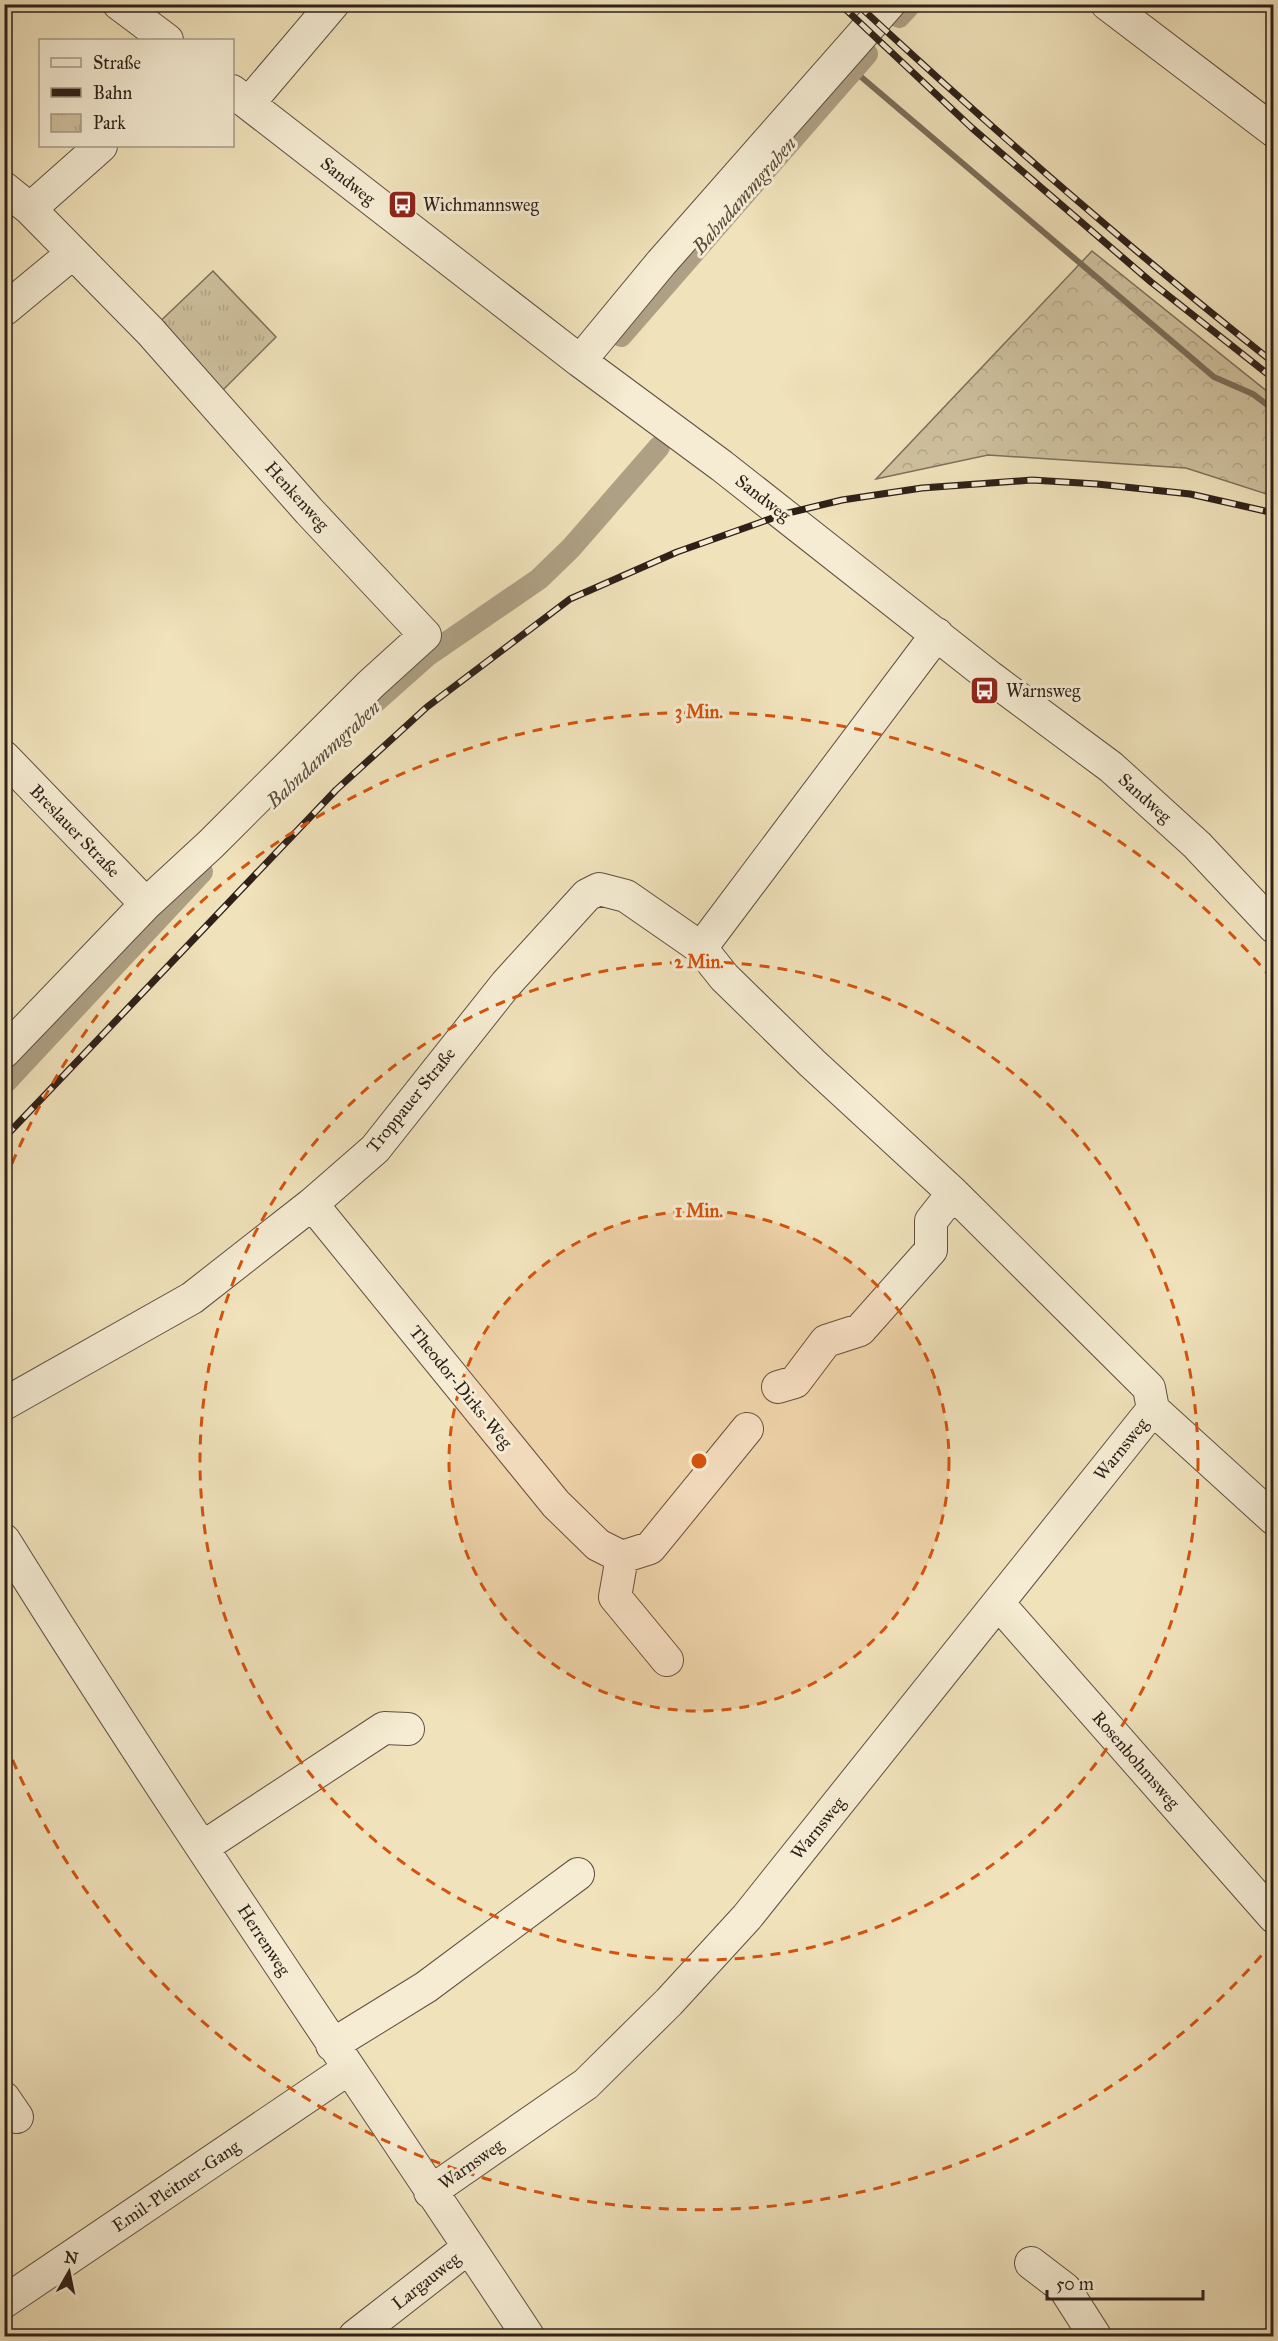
<svg xmlns="http://www.w3.org/2000/svg" width="1278" height="2341" viewBox="0 0 1278 2341" font-family="'IM FELL Great Primer',serif">
	<defs>
		<pattern id="forest-crowns" width="20" height="18" patternUnits="userSpaceOnUse" patternTransform="scale(1.5)"><rect width="20" height="18" fill="#cfc19f"/><path d="M2 6a3 3 0 1 1 6 0M12 15a3 3 0 1 1 6 0" fill="none" stroke="#b2a688"/></pattern>
		<pattern id="park-tufts" width="24" height="20" patternUnits="userSpaceOnUse" patternTransform="scale(1.5)"><rect width="24" height="20" fill="#cfc19f"/><path d="M3 7l-1-3M5 7V3M7 7l1-3M15 17l-1-3M17 17v-4M19 17l1-3" fill="none" stroke="#b2a688"/></pattern>
	</defs>
	<rect width="100%" height="100%" fill="#f0e2bb"/>
	<filter id="stains"><feTurbulence type="fractalNoise" baseFrequency=".00333" numOctaves="4"/><feColorMatrix values="0 0 0 0 .2 0 0 0 0 .09 0 0 0 0 .02 0 0 0 .5 -.17"/></filter>
	<radialGradient id="worn" r=".72"><stop offset=".6" stop-color="#630" stop-opacity="0"/><stop offset="1" stop-color="#630" stop-opacity=".3"/></radialGradient>
	<path fill="url(#forest-crowns)" stroke="#7e705c" stroke-width="1.5" d="M1092,251L1273,396V496L1186,468L988,455L876,479Z"/>
	<path fill="url(#park-tufts)" stroke="#7e705c" stroke-width="1.5" d="M213,271L276,337L213,400L150,331Z"/>
	<g fill="none" stroke-linecap="round" stroke-linejoin="round">
		<path stroke="#7b6d59" stroke-width="6" d="M853,70L1214,377L1253,394L1274,410"/>
		<path stroke="#aea084" stroke-width="22" d="M899,17L911,4
			M621,336L867,54
			M355,720L427,656L539,579L571,548L659,447
			M4,1084L202,872"/>
		<defs>
			<path id="minor" d="M119,4L167,40
				M1107,4L1274,131
				M232,91L580,361L722,466L990,677L1111,767L1197,845L1274,927
				M249,103L333,4
				M4,188L30,209
				M4,310L73,253
				M580,361L661,263L889,4
				M4,757L146,904
				M4,1052L146,904L211,844L371,684L425,635L309,511L150,331L30,209L101,146
				M312,1204L556,1504L598,1545L622,1557
				M778,1387L795,1382L826,1341L860,1330L931,1250V1221L953,1193
				M4,1404L192,1298L312,1204L375,1149L506,984L587,895L599,889L626,896L701,948
				M1153,1409L1274,1519
				M4,1540C172,1810 353,2071 528,2336
				M998,1603L1274,1917
				M667,1660L615,1597L622,1557L650,1548L747,1429
				M203,1847L384,1728L408,1729
				M332,2045L426,1987L578,1874
				M4,2098L17,2117
				M430,2192L586,2084L669,2002L747,1917L1153,1409L1149,1388L953,1193L812,1063L724,977L701,948L937,634
				M1031,2263L1065,2289L1095,2336
				M4,2302L348,2069
				M355,2336L469,2247"/>
		</defs>
		<use href="#minor" stroke="#5e5042" stroke-width="34"/>
		<use href="#minor" stroke="#f5ecd3" stroke-width="32"/>
		<defs>
			<path id="rail" d="M840,4L972,128L1151,282L1274,379
				M857,4C992,129 1130,249 1274,363
				M4,1138L336,790L427,707L570,599L677,552L784,514L842,500L922,488L1032,480L1097,484L1190,494L1274,513"/>
		</defs>
		<use href="#rail" stroke="#2e2019" stroke-width="7"/>
		<use href="#rail" stroke="#f5ecd3" stroke-width="4.5" stroke-dasharray="14" stroke-linecap="butt"/>
	</g>
	<circle cx="699" cy="1461" r="250" fill="#d5530d" fill-opacity=".12"/>
	<g fill="none" stroke="#d5530d" stroke-width="3" stroke-dasharray="10 8">
		<circle cx="699" cy="1461" r="250"/>
		<circle cx="699" cy="1461" r="499"/>
		<path d="M1273 1942A749 749 0 0 1 5 1742M5 1180A749 749 0 0 1 1273 980"/>
	</g>
	<defs>
		<symbol id="bus-square" viewBox="-11 -11 22 22"><rect x="-9" y="-9" width="18" height="18" rx="4" fill="#8f2418" stroke="#f5ecd3"/><path d="M-5-6H5V4H4V6H2V4H-2V6H-4V4H-5ZM-3.5-4V0h7V-4ZM-3.5 1.2v1.5H-2V1.2ZM2 1.2v1.5H3.5V1.2Z" fill="#fff"/></symbol>
	</defs>
	<g fill-rule="evenodd">
		<use href="#bus-square" x="386" y="188" width="33" height="33"/>
		<use href="#bus-square" x="968" y="674" width="33" height="33"/>
	</g>
	<g text-anchor="middle" stroke-width="6" stroke-linejoin="round" paint-order="stroke">
		<g font-size="18" fill="#2e2019" stroke="#f5ecd3">
			<text transform="translate(348 181) rotate(39)" y="6">Sandweg</text>
			<text transform="translate(297 496) rotate(48)" y="6">Henkenweg</text>
			<text transform="translate(763 498) rotate(38)" y="6">Sandweg</text>
			<text transform="translate(1145 798) rotate(42)" y="6">Sandweg</text>
			<text transform="translate(75 831) rotate(46)" y="6">Breslauer Straße</text>
			<text transform="translate(411 1100) rotate(-51)" y="6">Troppauer Straße</text>
			<text transform="translate(461 1387) rotate(51)" y="6">Theodor-Dirks-Weg</text>
			<text transform="translate(1121 1449) rotate(-51)" y="6">Warnsweg</text>
			<text transform="translate(1136 1760) rotate(49)" y="6">Rosenbohmsweg</text>
			<text transform="translate(818 1828) rotate(-51)" y="6">Warnsweg</text>
			<text transform="translate(264 1940) rotate(57)" y="6">Herrenweg</text>
			<text transform="translate(471 2164) rotate(-35)" y="6">Warnsweg</text>
			<text transform="translate(176 2186) rotate(-34)" y="6">Emil-Pleitner-Gang</text>
			<text transform="translate(426 2281) rotate(-38)" y="6">Largauweg</text>
		</g>
		<g font-size="18" fill="#2e2019" stroke="#f5ecd3" text-anchor="start">
			<text x="423" y="211">Wichmannsweg</text>
			<text x="1006" y="697">Warnsweg</text>
		</g>
		<g font-size="20" font-style="italic" fill="#5b4d3e" stroke="#f5ecd3">
			<text transform="translate(744 195) rotate(-49)" y="7">Bahndammgraben</text>
			<text transform="translate(323 754) rotate(-43)" y="7">Bahndammgraben</text>
		</g>
	</g>
	<circle cx="699" cy="1461" r="9" fill="#d5530d" stroke="#f5ecd3" stroke-width="3"/>
	<g font-size="18" text-anchor="middle" font-weight="bold" fill="#d5530d" stroke="#f5ecd3" stroke-width="6" stroke-linejoin="round" paint-order="stroke">
		<text x="699" y="718">3 Min.</text>
		<text x="699" y="968">2 Min.</text>
		<text x="699" y="1217">1 Min.</text>
	</g>
	<rect width="1278" height="2341" fill="none" stroke="#f0e2bb" stroke-width="24"/>
	<rect x="6" y="6" width="1266" height="2329" fill="none" stroke="#2e2019" stroke-width="3"/>
	<rect x="12" y="12" width="1254" height="2317" fill="none" stroke="#2e2019" stroke-width="1.5"/>
	<rect x="39" y="39" width="195" height="108" fill="#f5ecd3" stroke="#a59a89" stroke-width="1.5"/>
	<rect x="51" y="58" width="30" height="9" fill="#f5ecd3" stroke="#a59a89" stroke-width="1.5"/>
	<text x="93" y="69" font-size="18" fill="#2e2019">Straße</text>
	<rect x="51" y="88" width="30" height="9" fill="#2e2019" stroke="#a59a89" stroke-width="1.5"/>
	<text x="93" y="99" font-size="18" fill="#2e2019">Bahn</text>
	<rect x="51" y="114" width="30" height="18" fill="url(#park-tufts)" stroke="#a59a89" stroke-width="1.5"/>
	<text x="93" y="129" font-size="18" fill="#2e2019">Park</text>
	<g transform="translate(69 2272) rotate(9)" stroke="#f5ecd3" stroke-width="4.5" paint-order="stroke">
	<path d="M0-4.5L10 22L0 15L-10 22Z" fill="#2e2019"/>
	<text y="-9" font-size="16" font-weight="bold" text-anchor="middle" fill="#2e2019">N</text>
	</g>
	<path d="M1047 2290v9h156v-9" fill="none" stroke="#2e2019" stroke-width="3"/>
	<text x="1056" y="2290" font-size="18" fill="#2e2019" stroke="#f5ecd3" stroke-width="4.5" paint-order="stroke">50 m</text>
	<rect width="100%" height="100%" filter="url(#stains)"/>
	<rect width="100%" height="100%" fill="url(#worn)"/>
</svg>
